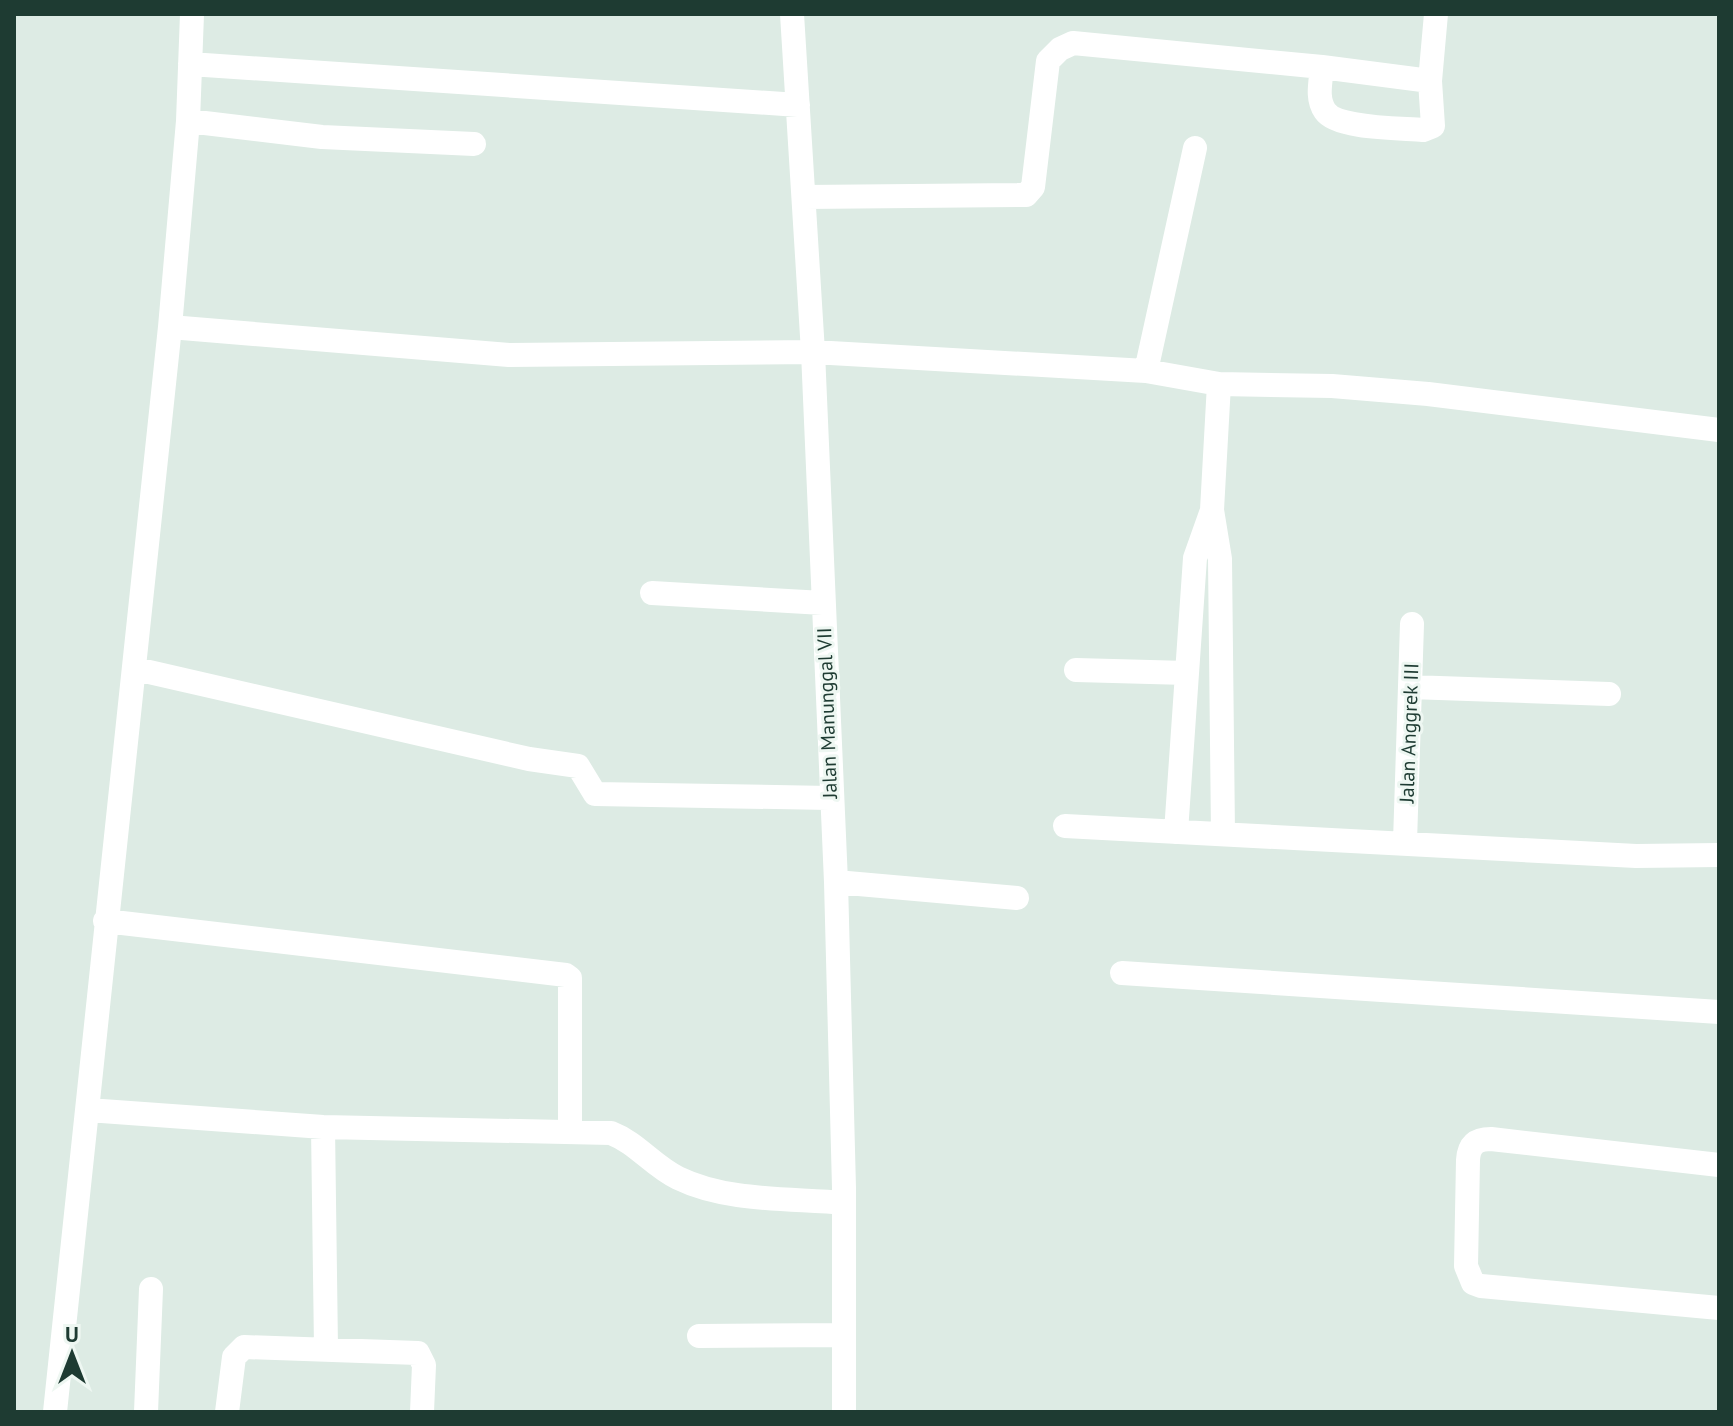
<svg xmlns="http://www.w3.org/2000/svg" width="1733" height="1426" viewBox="0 0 1733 1426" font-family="'PT Sans',sans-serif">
	<rect width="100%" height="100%" fill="#ddebe4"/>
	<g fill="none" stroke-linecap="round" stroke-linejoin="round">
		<path stroke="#fff" stroke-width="24" d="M792,14L813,352L836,882L844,1188V1412
			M190,64L798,105
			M1322,67C1321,81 1316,98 1325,111C1337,129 1401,128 1423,130L1433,126L1430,81
			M188,121L322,137L474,144
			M805,197L1026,195L1033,187L1048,61L1060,49L1073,43L1322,67L1430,81L1436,14
			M170,327L509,355L813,352L1146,371L1219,384L1332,386L1428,394L1719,430
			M1146,371L1195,148
			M1219,384L1212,510L1220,559L1223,834
			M652,593L823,603
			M136,669L529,759L578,766L595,794L830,798
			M1076,670L1187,673
			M1410,687L1609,694
			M1065,826L1636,856L1719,855
			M1176,832L1195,558L1211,513
			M1405,842L1412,624
			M836,882L1017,898
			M105,921L566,975L570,978V1131
			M1122,973L1719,1012
			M88,1110L323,1127L611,1133C637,1143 653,1166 678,1178C727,1202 790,1198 844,1203
			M323,1127L326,1348
			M1719,1165L1491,1139C1476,1139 1469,1145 1468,1160L1466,1266L1473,1283L1481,1286L1719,1308
			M699,1336L844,1335
			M55,1412L170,327L188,121L192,14
			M146,1412L151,1289
			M227,1412L234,1357L244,1347L418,1353L424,1365L422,1412"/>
	</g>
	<g text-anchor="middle" stroke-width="6" stroke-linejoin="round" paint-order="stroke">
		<g font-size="20" fill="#1e3b32" stroke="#eef7f2">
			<text transform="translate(827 713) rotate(-92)" y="7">Jalan Manunggal VII</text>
			<text transform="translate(1409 733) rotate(-88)" y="7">Jalan Anggrek III</text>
		</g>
	</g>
	<rect width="1733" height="1426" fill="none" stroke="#1e3b32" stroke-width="32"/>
	<g transform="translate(72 1354)" stroke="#eef7f2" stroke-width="6" paint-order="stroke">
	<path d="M0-6L14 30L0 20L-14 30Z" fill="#1e3b32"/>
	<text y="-12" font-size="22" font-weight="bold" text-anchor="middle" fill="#1e3b32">U</text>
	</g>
</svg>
